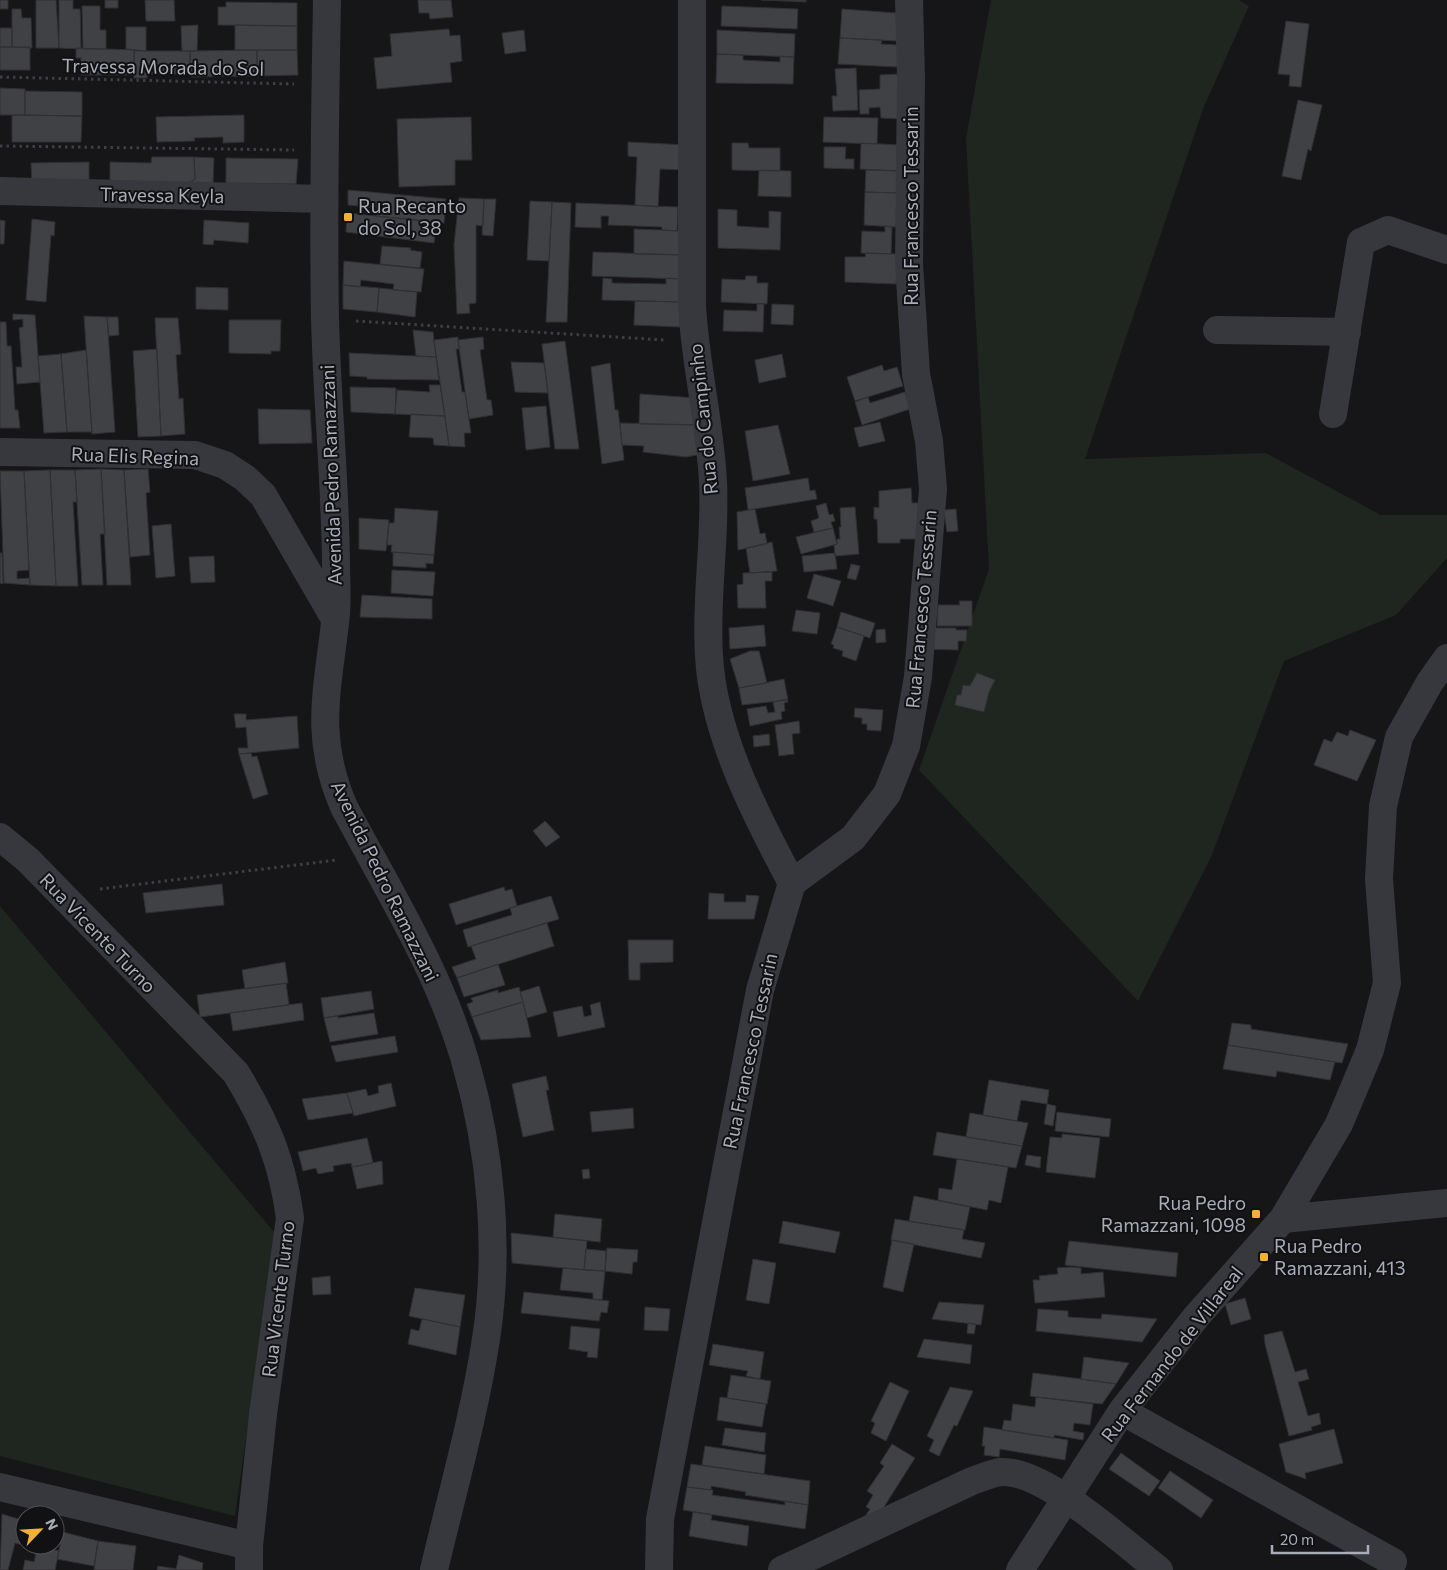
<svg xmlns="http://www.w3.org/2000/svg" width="1447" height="1570" viewBox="0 0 1447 1570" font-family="Commissioner,sans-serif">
	<rect width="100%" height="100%" fill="#161618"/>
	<path fill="#1e261f" d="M991,0H1239L1249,6L1203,109L1085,459L1266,453L1381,515H1447V558L1396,615L1284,661L1212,855L1138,1001L919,770L989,569L966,138Z
		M0,906L275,1233L235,1516L0,1456Z"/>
	<path fill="#404145" stroke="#303034" d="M0,0H8V9H0Z
		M36,0H56L59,48H36Z
		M59,0H73V9H80L81,49L59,48Z
		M105,0H118V8H105Z
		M145,0H174L175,21H146Z
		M418,0H451L453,17L430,19L429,13H419Z
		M761,0H806V2Z
		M226,2L297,3V26L218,25V7H226Z
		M82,6H100V30H106V49H83Z
		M722,6L798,9L797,29L721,26Z
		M12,9H21L22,18H31L32,48L12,47Z
		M842,9L896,13L898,41L840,38Z
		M1286,21L1309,24L1301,87L1289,86L1290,75L1278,74Z
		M198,25L197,51H182L181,26Z
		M235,25L297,26V50H235Z
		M126,27H146V51L126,49Z
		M0,28H12V47H0Z
		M449,29L450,36L460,35L462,61L450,63L452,82L377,89L374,58L392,56L390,34Z
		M524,30L526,51L505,54L502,33Z
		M717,30L795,34L794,57L717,54Z
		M840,38L882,40L881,44L898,45V67L838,64Z
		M0,47H30V70H0Z
		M76,48L134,50V75H81V58H76Z
		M257,50V76L191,77L190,51Z
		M257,50H297L298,75L257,76Z
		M134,51H190V74H147V78H134Z
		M717,54L743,55V60L780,62V56L794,57L793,84L716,83Z
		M856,68L858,110L833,111L832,96H837L835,69Z
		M899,74L901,119L881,118L880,107L869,108V114H860L859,90L880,89V75Z
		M0,88L25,89V115H0Z
		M25,91L82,92V116L25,115Z
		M1298,100L1322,105L1311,151L1308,149L1301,180L1282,176Z
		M12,115L82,116L81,142H12Z
		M244,115V142L223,143V137L194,138L195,141L157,142L156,117Z
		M471,117L472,160H455V185L399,187L397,119Z
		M824,117L878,118L877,144L823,142Z
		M628,142L687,145V170L660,169L658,207L635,205L637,157L628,156Z
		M732,143H748L749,148H780V171L732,170Z
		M861,143L900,145V171L860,169Z
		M824,147H846L845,159H854V169L824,168Z
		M152,157H194L195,179L189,183L110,182V162L151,163Z
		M194,157L214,158L213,183H189L195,179Z
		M226,158L298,159L296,184L226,183Z
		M89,162V182L32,183L31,163Z
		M759,170L791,171V197L758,196Z
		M866,170L900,171L898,193L865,192Z
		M348,190L446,199L444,223L376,216L377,208L348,205Z
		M865,192L898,193L896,227L864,225Z
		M459,198L484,199L483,226L476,225V303L469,304L470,313L457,314L454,245Z
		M484,199H496L493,236L482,235Z
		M530,201L552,202L549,261L527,260Z
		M552,202L571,203L567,322H546Z
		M576,203L678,207L677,231L662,230V227L608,225L609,216H601V228L575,227Z
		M718,209L737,210V226L769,228V211L781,212L780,250L718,248Z
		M347,213L436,222L434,243L346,232Z
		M32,219L55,222L54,236L51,235L46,302L26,300Z
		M0,220L5,221L4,244H0Z
		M204,220L249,223L248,243L214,240L213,245L203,244Z
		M885,226L892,227L891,254L861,253L862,231L885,232Z
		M634,229L685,231L684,255L634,254Z
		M382,246L411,248L410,250L422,252L420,268L380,264Z
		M593,252L684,255L682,279L592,276Z
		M866,253L898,254L896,284L845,282V257H865Z
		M344,261L424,269L421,292L393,290L394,284L361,280L360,287L343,285Z
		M746,276H757V283H768L767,304L721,302L722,279L745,280Z
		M603,278L612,279V283L666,284V278L682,279L681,302L602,300Z
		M343,285L379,288L377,312L343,309Z
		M196,287L228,288V310L196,309Z
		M379,288L417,292L415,317L377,312Z
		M635,301L681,302L680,327L634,325Z
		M757,304H764L763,332L723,331L724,310L757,311Z
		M772,304L794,305L793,325L771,324Z
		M13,314L35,315L40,382L17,384L16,367H22L19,328L23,327V319L13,320Z
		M84,316L107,317L115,432L92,434Z
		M107,317H118L119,335L109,336Z
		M155,318H178L181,354L176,355L179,399L183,398L185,434L161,436Z
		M229,320H281L280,351H271V354L229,353Z
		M0,322H6L7,346H11L15,410H18L20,428H0Z
		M413,330L433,332L436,357L416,356Z
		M458,337L459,349H456L462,392H465L471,433H464L465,447L449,446L434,340Z
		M483,337L484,349L480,350L487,400H491L493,415L469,419L458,340Z
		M565,341L579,449H555L542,344Z
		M157,349L161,436L138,437L133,351Z
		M86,350L92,432H67L61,354Z
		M349,353L436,357L439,380L367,379V377L350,376Z
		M61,354L67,432L44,433L38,356Z
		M782,354L786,377L759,383L755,360Z
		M511,362L544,363L548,393L515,392Z
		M610,363L615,410H618L624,460L602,464L591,367Z
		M882,365L884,371L897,367L903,386L855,401L847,377Z
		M429,385H440L445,416L395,414L397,390L430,392Z
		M350,387L396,388L395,414L351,412Z
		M905,392L907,399L916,407L862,425L855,402L868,397L870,403Z
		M640,394L696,398V425L639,424Z
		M546,406L550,447L526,450L522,408Z
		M258,409L310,410L312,443L259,444Z
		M411,414L445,416L449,446L434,445L433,438L409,437Z
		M880,422L885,441L859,447L854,428Z
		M620,423L702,425L707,453L686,457L643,452L644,446L622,445Z
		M778,425L790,474L753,481L745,431Z
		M101,469L105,534H100L103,585H82L75,470Z
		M101,469L124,470L131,585H107Z
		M148,469L150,492L146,493L150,555L130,557L124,470Z
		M50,470L56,586L30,585L24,471Z
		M50,470H75L77,502H73L78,586H56Z
		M0,471H24L29,570L17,571V579L30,578V585L4,583Z
		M808,478L810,491L815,490L817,499L748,510L745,488Z
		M911,488L912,503H922L918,539H900V543H878L877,519H874V507L879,508V491Z
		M826,503L829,515L833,514L835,521L831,522L833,528L814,532L811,521L819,518L816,506Z
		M855,507L859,554L835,556L834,545L837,544V539H840L839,527H841L840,508Z
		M395,508L438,511L434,555L391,552L392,545H387L389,523H394Z
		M755,509L760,534L765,533L767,544L738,550L737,512Z
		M956,509L958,531L947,532L944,510Z
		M359,518L389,520L386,551L359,549Z
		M171,524L175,576L156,578L152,526Z
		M833,528L837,544L801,554L796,537Z
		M772,542L777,571L750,573L746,548Z
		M393,552L434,555L433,564L426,563V568L393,566Z
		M0,553H2L3,584L0,583Z
		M835,553L837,569L804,572L802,556Z
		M214,556L215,582L191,583L189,557Z
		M851,564L860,566L856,580L847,578Z
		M392,570L435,572L433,596L391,593Z
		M772,572V581H765L766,608H738L737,585L743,584V573Z
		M814,574L841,581L833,606L807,598Z
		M362,595L432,599V619L360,617Z
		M959,601H972V626H937L938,605H960Z
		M796,610L820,613L817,634L792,631Z
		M841,612L875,623L870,638L837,627Z
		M764,625L766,646L730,649L729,628Z
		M837,627L864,636L856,661L842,656L843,651L833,648L834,645L831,644Z
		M925,628H956V630H967L966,641H958V650L925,649Z
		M885,629L886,642L876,643V630Z
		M750,651H759L767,683L739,688L730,659Z
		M977,673L995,680L989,692L984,712L955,705L957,695H961L963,685L970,686Z
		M784,679L788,700L742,705L739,688Z
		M787,699L788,702L784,703L785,711L781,712L782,719L750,726L747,709L766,706L768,713L775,712L773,702Z
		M855,708L883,710L881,731L867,730V724H862V718L854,717Z
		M234,714H246V720L297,716L299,748L239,754L238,748H248L246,727L236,728Z
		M799,721L800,733L792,734L794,754L779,756L775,725Z
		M1350,730L1376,740L1357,781L1314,765L1324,739L1332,742L1337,732L1348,736Z
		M769,734L770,745L754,747L753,736Z
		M251,753L252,757L257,756L268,794L253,799L239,754Z
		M545,821L560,837L546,847L533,831Z
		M222,884L224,905L146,913L143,893Z
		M504,887L505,891L512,889L517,906L456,925L449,904Z
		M709,893L724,894V902H746V895L759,896L754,919H708Z
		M551,896L559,919L468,947L463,930L512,915L510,908Z
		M547,923L554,946L457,978L452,967L476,959L471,946Z
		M628,940H673V962L640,963V980H629Z
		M285,962L288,983L245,989L242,970Z
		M498,964L505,985L464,997L457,978Z
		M286,983L289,1005L200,1017L197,995Z
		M539,986L547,1012L527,1018L520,992Z
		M519,987L523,1002L472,1017L467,1004L473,1002L471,998L498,990V993Z
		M371,991L374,1009L324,1018L321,998Z
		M523,1002L531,1037L481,1040L472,1017Z
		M600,1002L605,1027L558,1037L553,1012L582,1006L584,1017L592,1015L590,1005Z
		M302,1003L304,1020L233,1031L230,1013Z
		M374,1013L378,1034L330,1042L324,1018L338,1016V1018Z
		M1232,1023L1251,1025V1029L1348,1044L1342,1063L1228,1045Z
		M395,1036L398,1052L336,1062L331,1046Z
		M1228,1045L1335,1062L1330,1080L1277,1071L1276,1077L1223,1069Z
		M546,1076L549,1090H546L554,1130L523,1137L512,1084Z
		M989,1080L1049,1090L1047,1104L1021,1100L1017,1121L983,1115Z
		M391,1083L396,1106L354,1116L347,1093L366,1089L368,1096L379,1093L378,1086Z
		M347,1093L353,1113L308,1120L302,1099Z
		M1047,1104L1056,1106L1053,1126L1044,1124Z
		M633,1108L634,1128L592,1132L590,1112Z
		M1057,1112L1111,1119L1109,1137L1055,1131Z
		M970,1113L1028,1123L1022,1146L966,1137Z
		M937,1132L1022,1146L1016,1168L933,1155Z
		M1062,1134L1100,1138L1095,1178L1046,1172L1050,1137L1062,1138Z
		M367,1138L373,1163L352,1167L351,1163L333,1166L334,1171L318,1174L316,1168L303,1171L298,1152Z
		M1027,1155L1041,1157L1040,1168L1025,1165Z
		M957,1159L1008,1167L1001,1203L989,1200L987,1210L938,1200L939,1188L952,1190Z
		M382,1161L383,1184L357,1189L352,1167Z
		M589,1169L590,1178L583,1179L582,1170Z
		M914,1196L970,1207L965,1230L909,1221Z
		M555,1214L602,1219L600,1242L553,1237Z
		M895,1219L964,1230L962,1239L985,1243L981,1258L891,1240Z
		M783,1221L840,1232L835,1253L779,1243Z
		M511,1233L587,1241L584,1270L512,1263Z
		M892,1240L914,1244L903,1292L883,1287Z
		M1069,1241L1178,1253L1176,1277L1065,1265Z
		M607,1248L638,1250L637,1262H633L632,1274L605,1271Z
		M586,1249L606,1251L605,1271L584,1270Z
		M753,1259L776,1263L769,1304L746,1300Z
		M1071,1267L1081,1268V1274L1103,1272L1105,1297L1035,1303L1033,1280H1040L1039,1276L1058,1274L1057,1268Z
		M563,1268L605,1271L602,1300L593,1299V1293L560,1290Z
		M330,1276L331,1294L313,1295L312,1278Z
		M415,1288L465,1295L460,1327L409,1316Z
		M524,1292L609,1301L607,1313L601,1312L599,1321L521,1313Z
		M1245,1298L1251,1319L1231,1325L1225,1304Z
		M939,1302L984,1305L981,1325L932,1319Z
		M645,1307L670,1309L668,1331L644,1330Z
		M1038,1309L1068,1311V1317L1101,1319L1102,1314L1157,1319L1142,1342L1036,1331Z
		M422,1319L460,1327L456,1355L408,1344L411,1329L419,1331Z
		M968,1323L976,1324L974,1334L967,1333Z
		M571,1326L600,1329L597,1358L587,1357L588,1352L569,1349Z
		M1282,1331L1295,1372L1306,1369L1309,1379L1298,1382L1308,1416L1319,1413L1321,1424L1311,1427L1312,1430L1289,1436L1265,1344L1264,1335Z
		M924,1339L972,1345L970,1364L917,1357Z
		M713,1344L764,1352L760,1379L746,1376L748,1371L709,1365Z
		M1084,1357L1129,1363L1116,1384L1081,1379Z
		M1033,1373L1081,1379L1116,1384L1102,1404L1036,1397L1030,1396Z
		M731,1375L771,1381L767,1404L727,1398Z
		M890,1382L909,1391L886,1441L871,1433L875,1423L871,1421Z
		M950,1387L973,1391L957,1426L954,1425L939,1456L929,1451L934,1440L927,1436Z
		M720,1397L766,1404L762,1427L717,1420Z
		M1036,1397L1093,1404L1090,1425L1074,1423L1073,1431L1084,1433L1083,1440L1054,1435V1438L1002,1430L1004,1420L1011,1421L1013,1404L1035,1407Z
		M984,1427L1068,1440L1065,1460L1000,1449L999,1457L984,1455L985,1446H982Z
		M725,1428L766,1433L764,1452L722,1445Z
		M1334,1429L1343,1463L1305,1473L1306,1479L1286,1472L1279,1444Z
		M892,1444L915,1458L875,1521L866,1515L870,1509L866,1507L873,1495L867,1491L884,1466L880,1463Z
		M705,1446L766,1455L764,1474L702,1465Z
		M1121,1453L1160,1481L1149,1496L1109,1469Z
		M691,1464L810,1481L808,1505L745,1495L746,1492L711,1486V1490L687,1487Z
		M1170,1471L1213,1500L1201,1518L1158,1488Z
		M687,1487L713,1490L712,1495L785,1505V1501L808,1505L805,1529L683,1510Z
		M693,1512L712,1515L711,1520L749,1526L747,1546L689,1536Z
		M2,1514L25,1521V1545H28V1546L15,1543L8,1570H0Z
		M63,1532L98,1541L94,1566L57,1559Z
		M98,1541L136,1546L133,1570H94Z
		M38,1546L59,1551L55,1570H23L25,1560L34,1562Z
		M179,1555L203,1563L202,1570H176Z
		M158,1566L177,1569L176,1570H157Z"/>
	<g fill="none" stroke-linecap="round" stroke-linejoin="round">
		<path stroke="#3d3f44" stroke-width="3" stroke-dasharray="2.5 4" stroke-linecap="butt" d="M0,77L294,84
			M0,146L294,150
			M356,321L664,340
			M100,889L337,860"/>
		<path stroke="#37383d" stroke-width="28" d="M327,0C325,106 323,212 325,318C327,399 335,480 336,562C336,582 338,603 335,623C327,693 314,738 344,807C388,890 440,972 466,1064C491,1151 500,1249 486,1339C474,1417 452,1493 434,1570
			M692,0V305C695,364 710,422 713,482C716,540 705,598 709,656C713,733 756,816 792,883
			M0,191L324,199
			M1217,330L1347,332
			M1333,414L1361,242L1388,230L1447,250
			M0,452L195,455L225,465L245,478L263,495L335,619
			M0,837L28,860L236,1073C266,1123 282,1159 290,1218L263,1414L249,1546V1570
			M1283,1219L1447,1203
			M1122,1411L1393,1562
			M0,1487L249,1546
			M659,1570L660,1519L760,990L792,883L853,838L887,794L906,746L918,677L933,489L929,441L916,374L909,263L911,78L909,0
			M782,1570L972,1481C981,1478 992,1473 1001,1472C1044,1469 1125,1544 1159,1570
			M1020,1570L1122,1411L1196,1317L1283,1219L1339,1124L1370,1050L1387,983L1379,879L1383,806L1399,737L1430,682L1447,658"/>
	</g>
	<g fill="#f2b134" stroke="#111113" stroke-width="2">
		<rect x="343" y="212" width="10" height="10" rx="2.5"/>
		<rect x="1251" y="1209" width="10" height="10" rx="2.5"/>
		<rect x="1259" y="1252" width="10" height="10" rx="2.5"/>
	</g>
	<g text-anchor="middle" stroke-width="4" stroke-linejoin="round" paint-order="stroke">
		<g font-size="19" fill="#a8adb8" stroke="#111113">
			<text transform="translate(163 67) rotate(1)" y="7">Travessa Morada do Sol</text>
			<text transform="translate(162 195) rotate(1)" y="7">Travessa Keyla</text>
			<text transform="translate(911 206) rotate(-90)" y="7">Rua Francesco Tessarin</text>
			<text transform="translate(703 419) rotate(-96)" y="7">Rua do Campinho</text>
			<text transform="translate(135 456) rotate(2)" y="7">Rua Elis Regina</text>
			<text transform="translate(331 475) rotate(-92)" y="7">Avenida Pedro Ramazzani</text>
			<text transform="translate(921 609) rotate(-85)" y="7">Rua Francesco Tessarin</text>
			<text transform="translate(385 881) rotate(64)" y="7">Avenida Pedro Ramazzani</text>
			<text transform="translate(98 933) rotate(46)" y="7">Rua Vicente Turno</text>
			<text transform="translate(750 1051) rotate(-78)" y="7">Rua Francesco Tessarin</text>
			<text transform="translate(278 1299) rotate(-83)" y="7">Rua Vicente Turno</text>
			<text transform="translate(1172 1354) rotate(-52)" y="7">Rua Fernando de Villareal</text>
		</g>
		<g font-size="19" fill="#a8adb8" stroke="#111113" text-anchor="start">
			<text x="358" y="213">Rua Recanto<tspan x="358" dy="22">do Sol, 38</tspan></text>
			<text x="1246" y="1210" text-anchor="end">Rua Pedro<tspan x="1246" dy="22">Ramazzani, 1098</tspan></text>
			<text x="1274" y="1253">Rua Pedro<tspan x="1274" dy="22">Ramazzani, 413</tspan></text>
		</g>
	</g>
	<g transform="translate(40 1530) rotate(65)"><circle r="24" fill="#111113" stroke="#4d4f55"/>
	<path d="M0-4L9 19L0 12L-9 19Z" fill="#f2b134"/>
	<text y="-8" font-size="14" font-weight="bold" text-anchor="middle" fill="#a8adb8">N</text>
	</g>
	<path d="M1272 1545v8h96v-8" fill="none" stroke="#a8adb8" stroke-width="2.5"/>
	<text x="1280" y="1545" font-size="15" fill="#a8adb8" stroke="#111113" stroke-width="4" paint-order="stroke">20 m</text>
</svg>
